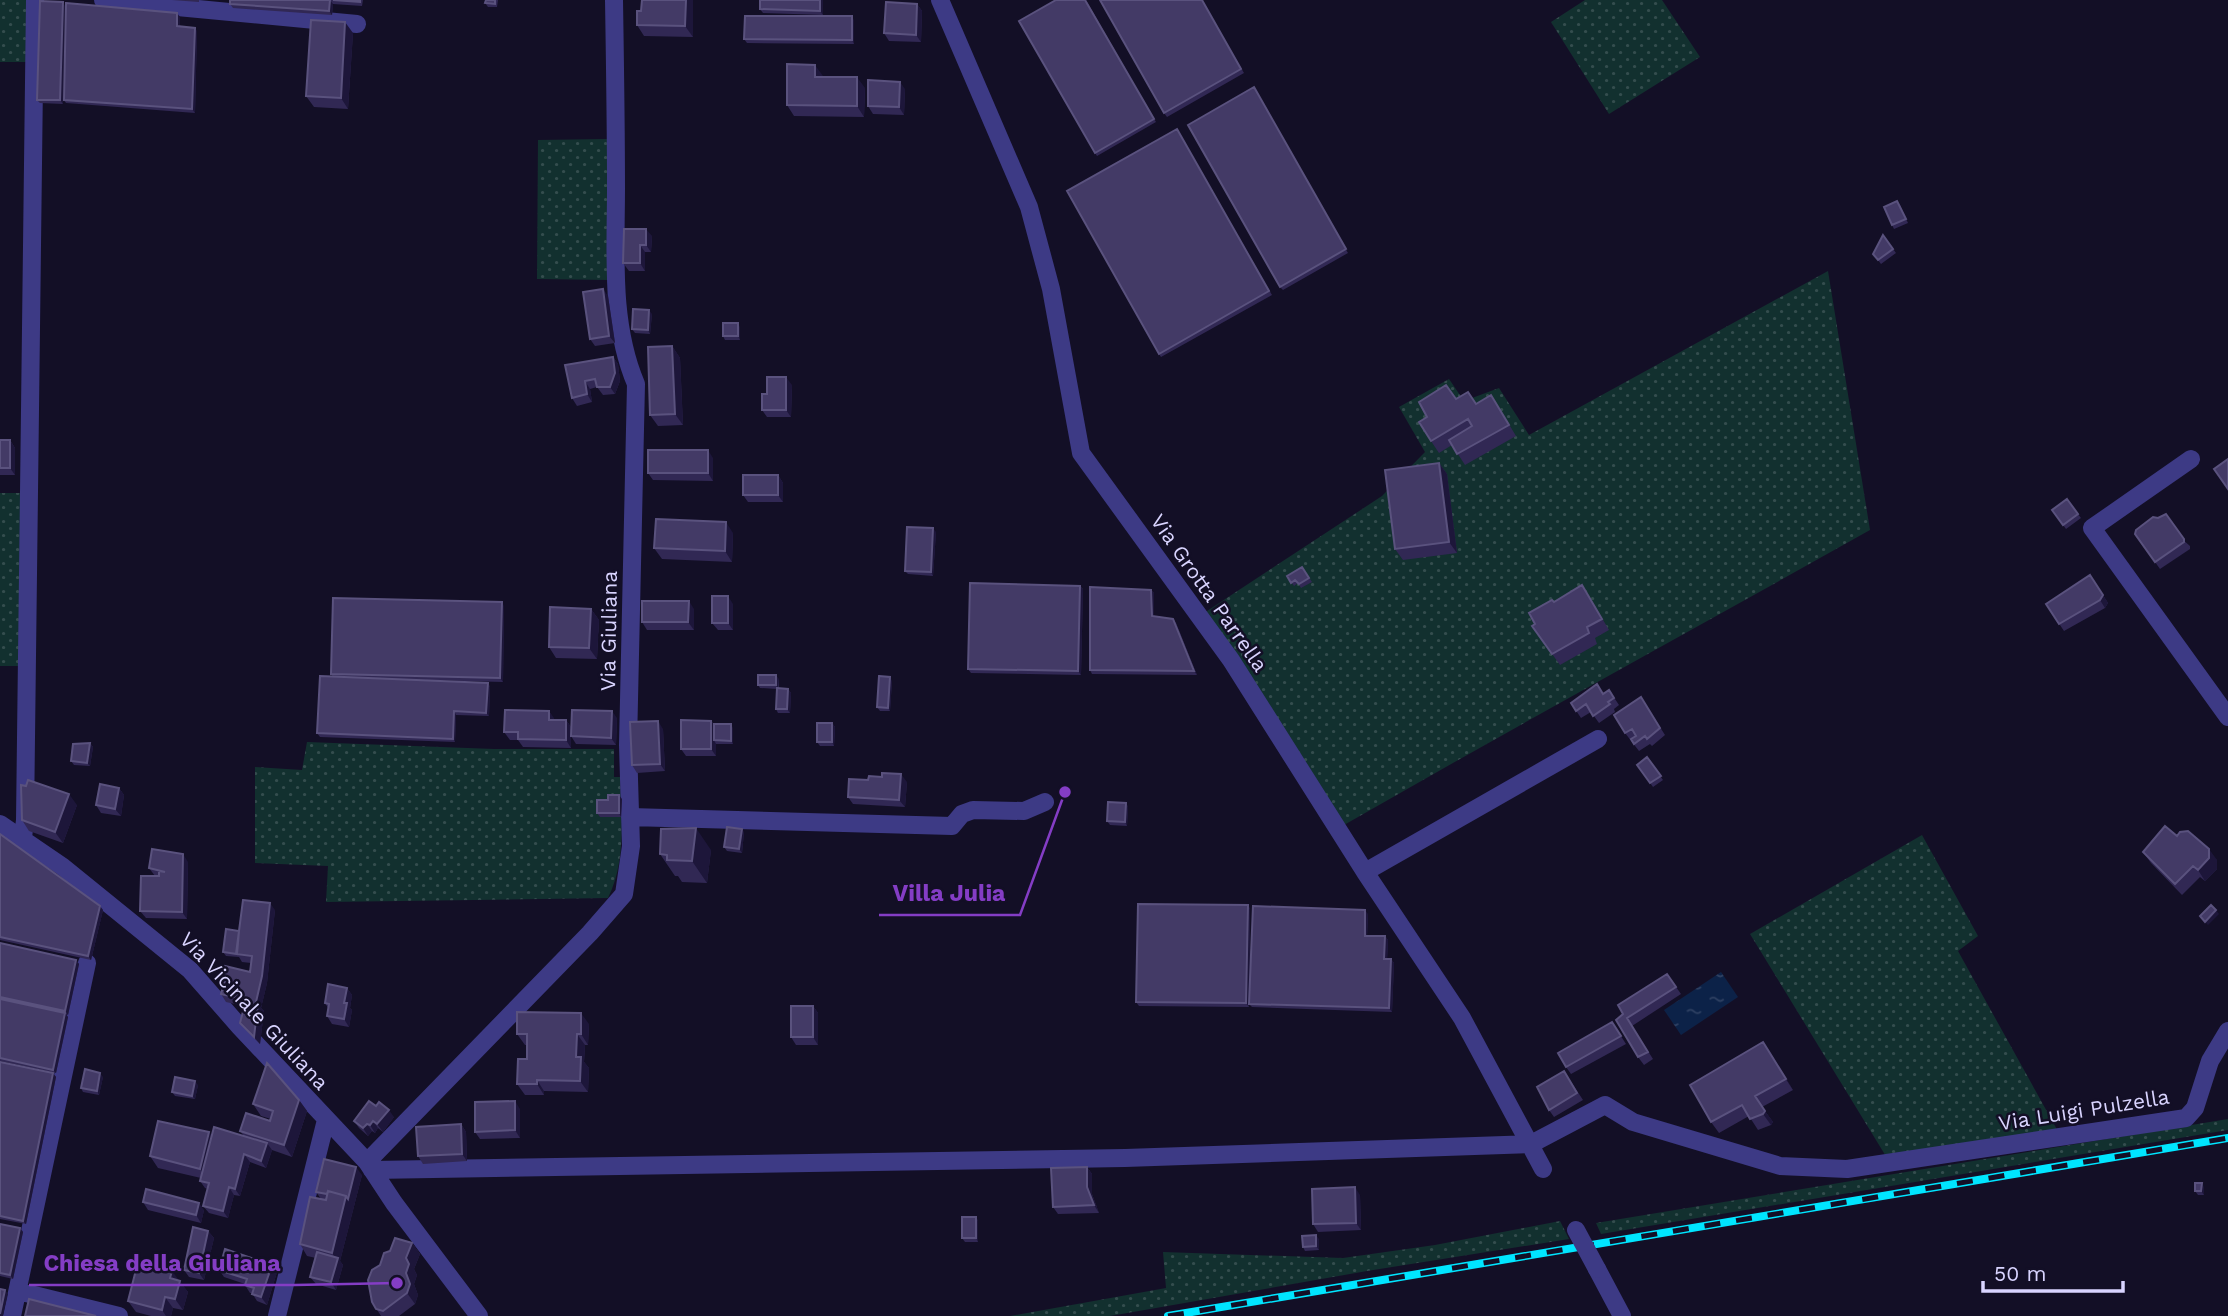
<svg xmlns="http://www.w3.org/2000/svg" width="2228" height="1316" viewBox="0 0 2228 1316" font-family="'Work Sans',sans-serif">
	<defs>
		<pattern id="grass-dots" width="8" height="8" patternUnits="userSpaceOnUse" patternTransform="scale(1.75)"><rect width="8" height="8" fill="#12302f"/><path d="M2 2h.1M6 6h.1" fill="none" stroke="#344d4e" stroke-width="1.8" stroke-linecap="round"/></pattern>
		<pattern id="water-ripples" width="26" height="14" patternUnits="userSpaceOnUse" patternTransform="scale(1.75)"><rect width="26" height="14" fill="#0c2248"/><path d="M2 4q2-2 4 0t4 0M15 11q2-2 4 0t4 0" fill="none" stroke="#2f4163"/></pattern>
	</defs>
	<rect width="100%" height="100%" fill="#130f26"/>
	<path fill="url(#grass-dots)" d="M0,0H29L27,62H0Z
		M1585,0H1662L1700,57L1609,114L1551,22Z
		M608,139L610,280L537,279L538,140Z
		M1828,271L1870,530C1694,629 1518,725 1344,825L1204,613L1382,496L1425,452L1399,407L1449,379L1464,401L1499,388L1529,435Z
		M0,493H20L21,666H0Z
		M307,742L494,749H614V777H620C622,817 626,862 608,898L326,902L328,866L255,863V767L302,770Z
		M1922,835L1978,936L1958,951L2060,1135L1887,1158L1750,934Z
		M2228,1119V1130L1601,1234L1596,1223Z
		M1560,1221L1569,1239L1367,1271L1110,1316H1010L1166,1288L1163,1252L1343,1258L1435,1245Z"/>
	<path fill="url(#water-ripples)" d="M1721,972L1738,997L1681,1035L1664,1010Z"/>
	<g fill="none" stroke-linecap="round" stroke-linejoin="round">
		<path stroke="#3d3a85" stroke-width="18" d="M103,0L357,24
			M940,0L1029,207L1051,289L1081,453L1231,660L1365,872L1462,1018L1543,1169
			M2191,459L2092,528L2228,717
			M630,817L952,826L962,814L973,810L1024,811L1045,802
			M0,824L63,867L190,970L239,1026L367,1162L394,1203L479,1316
			M23,838L25,820L35,0
			M1365,872L1598,739
			M367,1162L590,933L624,894L631,846L628,745L636,384C610,323 616,253 616,188C616,125 615,63 614,0
			M372,1170L1125,1158L1531,1144L1605,1105L1633,1122L1780,1166L1847,1169L2186,1118L2195,1108L2210,1061L2228,1031
			M1597,1269L1622,1316
			M18,1291L119,1316
			M12,1316L87,963
			M277,1316L326,1120"/>
		<defs>
			<path id="rail" d="M1168,1316L2228,1138"/>
		</defs>
		<use href="#rail" stroke="#00e5ff" stroke-width="8"/>
		<use href="#rail" stroke="#130f26" stroke-width="5" stroke-dasharray="16" stroke-linecap="butt"/>
		<path stroke="#3d3a85" stroke-width="18" d="M1576,1230L1597,1269"/>
	</g>
	<path fill="#312854" d="M172,0H199V2Z
		M230,0H363L362,6L333,4L332,15L233,8L230,4Z
		M486,0H498L497,7H488L485,3Z
		M693,0V37L644,36L637,25L641,11Z
		M823,0V15L763,13L760,9Z
		M1086,0L1156,122L1097,156L1095,153Z
		M1202,0L1244,73L1167,117L1164,113Z
		M40,1L63,104L40,103L37,100Z
		M917,4L922,11L921,42L889,41L884,33Z
		M180,17V26L197,31L195,113L66,103L64,100Z
		M854,20V44L747,43L744,39Z
		M353,33L348,109L314,107L306,96Z
		M823,76V77L865,88L864,117L794,116L787,105Z
		M905,89L904,115L873,114L868,106Z
		M1256,91L1348,253L1283,290L1280,287Z
		M1177,129L1272,295L1161,357L1159,354Z
		M1900,205L1908,223L1894,229L1892,225Z
		M624,229L652,236L651,252H645V271H629L623,263Z
		M1883,235L1896,253L1881,264L1873,254Z
		M608,296L615,343L595,346L590,339Z
		M652,314L650,334L635,333L632,329Z
		M740,327V340H725L723,336Z
		M672,346L680,358L683,425L658,426L650,415Z
		M613,357L618,364L620,381L615,394L603,395L597,387L590,389L592,402L577,406L572,398L565,365Z
		M792,385L791,417H767L762,410L767,394Z
		M1456,399L1476,404L1498,406L1516,436L1465,465L1452,445L1439,453L1431,441Z
		M0,440H10L15,448V475H0Z
		M713,458V481L653,480L648,473Z
		M1439,463L1447,474L1457,553L1403,560L1395,549Z
		M778,475L783,483V502H748L743,495Z
		M2067,499L2081,518L2066,529L2052,510Z
		M2158,518L2190,546V549L2160,569L2135,534Z
		M936,532L933,576L908,574L905,571Z
		M733,533L732,562L662,559L654,548Z
		M1302,567L1312,582L1301,588L1298,583L1294,586L1287,576Z
		M2090,575L2108,603L2105,608L2064,631L2046,604Z
		M1080,586L1083,589L1081,675L971,673L968,669Z
		M1151,590L1154,593V617L1173,619L1176,623L1197,675L1092,674L1090,670Z
		M1589,596L1609,630L1595,638L1597,644L1560,665L1532,626L1535,624L1554,602Z
		M733,604V630H718L712,623Z
		M504,606L503,682L390,679L488,683L490,687L489,716L456,715L455,742L320,737L317,733L333,677L331,674Z
		M591,609L599,620L597,659L556,658L549,647Z
		M694,609V630H647L642,622Z
		M779,679V688L788,689L791,693L790,713H778L776,709L777,689L760,688L758,685Z
		M892,681L890,711H880L877,707Z
		M1609,690L1619,705L1614,709L1615,712L1599,723L1591,712L1581,718L1571,703L1603,694Z
		M1641,697L1665,735L1652,746L1650,744L1639,751L1625,733Z
		M549,711L554,720H566L571,727L617,718L616,745L576,744L571,736V748L523,747L518,740H510L504,732Z
		M711,721L714,724L733,728V744H716V756H686L681,749Z
		M832,723L835,727L834,746H820L817,742Z
		M663,729L665,771L637,773L632,765Z
		M90,743L93,747L90,766L74,765L71,761Z
		M1647,757L1663,780L1653,787L1637,765Z
		M907,782L905,807L853,804L848,797Z
		M119,788L124,795L121,816L101,813L96,805Z
		M622,799L621,817H600L597,813Z
		M1126,803L1128,807L1127,826L1110,825L1107,821Z
		M77,805L63,843L29,831L22,820Z
		M744,832L742,853L727,851L724,847Z
		M0,834L103,910L91,960L0,940Z
		M2177,836L2217,860V869L2205,881L2200,877L2182,895L2151,863L2143,852Z
		M711,850L707,883L682,882L678,876H675L660,854Z
		M188,862L187,919L146,918L140,911L158,876H155L149,868Z
		M1248,905L1250,909L1249,1007L1139,1006L1136,1002Z
		M275,910L267,983L261,1008L264,1011L260,1044L246,1030L240,1023L244,1006L226,1002L221,994L224,983L221,978L250,972L251,963L242,962L239,957L226,956L223,952L239,931Z
		M1368,914L1367,936H1385L1388,940L1387,959H1391L1394,963L1392,1012L1252,1007L1249,1004Z
		M0,943L76,960L79,964L68,1015L66,1014L68,1017L56,1073L0,1061Z
		M1667,974L1681,994L1632,1026L1653,1059L1644,1065L1638,1057L1623,1014Z
		M347,988L352,995L350,1008L352,1010L349,1027L332,1024L327,1016L328,1008L325,1003Z
		M813,1006L818,1013V1045H796L791,1037Z
		M1612,1022L1626,1044L1571,1074L1566,1067Z
		M589,1024L588,1045H585L584,1062L589,1068L588,1092L544,1091V1095H525L517,1084L527,1059V1045H525L517,1034Z
		M1763,1042L1793,1090L1762,1107L1773,1122L1771,1125L1758,1130L1749,1116L1719,1133L1711,1122Z
		M0,1062L53,1073L56,1077L26,1224L0,1219Z
		M1564,1071L1583,1100L1554,1117L1549,1110Z
		M103,1077L99,1095L83,1092L81,1088Z
		M198,1085L195,1099L175,1096L172,1092Z
		M299,1100L307,1111L292,1157L272,1150L266,1168L250,1162L240,1196L234,1195L228,1218L209,1213L203,1206L208,1189L205,1188L200,1181L201,1178L158,1168L150,1156L211,1135H243L240,1131L270,1121L271,1119L261,1116L253,1104Z
		M520,1109V1138L480,1139L475,1132Z
		M394,1117L383,1132L378,1128L375,1133L372,1131L368,1136L359,1128L354,1121Z
		M461,1124L466,1132L467,1161L423,1164L418,1156Z
		M1087,1167L1092,1174V1194L1099,1213L1058,1214L1053,1207Z
		M362,1175L340,1261L343,1265L336,1290L316,1284L310,1277L316,1258L307,1256L300,1244L326,1200L321,1199L316,1192Z
		M2204,1187V1195H2198L2195,1191Z
		M1360,1195L1361,1230L1318,1232L1313,1224Z
		M143,1202L204,1210L201,1223L148,1210Z
		M976,1217L978,1221V1242H965L962,1238Z
		M0,1224L20,1228L23,1232L13,1279L0,1276Z
		M208,1231L214,1238L204,1280L189,1277L184,1270Z
		M1319,1239V1250L1305,1251L1303,1247Z
		M412,1243L420,1254L414,1269L417,1275L414,1284L418,1295L415,1304L399,1316H381L372,1302L380,1265Z
		M272,1265L277,1272L267,1305L257,1301L252,1293H250L245,1285V1284L224,1277L219,1270Z
		M178,1280L188,1292L183,1310L173,1308L171,1316H151L136,1312L128,1301Z"/>
	<path fill="#1d163a" d="M330,0L333,4L332,15L329,11Z
		M686,0H693V37L685,26Z
		M820,0H823V15L820,11Z
		M63,2L65,6L63,104L60,100Z
		M917,4L922,11L921,42L916,35Z
		M177,13L180,17V30L177,26Z
		M852,16L854,20V44L852,40Z
		M345,22L353,33L348,109L341,98Z
		M195,28L197,31L195,113L192,109Z
		M815,65L823,76L822,88L815,77Z
		M857,77L865,88L864,117L857,106Z
		M900,82L905,89L904,115L899,107Z
		M646,229L652,236L651,252L646,245Z
		M640,245L645,252V271L640,263Z
		M603,289L608,296L615,343L609,336Z
		M649,310L652,314L650,334L648,330Z
		M738,323L740,327V340L738,336Z
		M672,346L680,358L683,425L675,414Z
		M613,357L618,364L620,381L615,394L610,387Z
		M786,377L792,385L791,417L786,410Z
		M585,381L590,389L592,402L587,394Z
		M10,440L15,448V475L10,468Z
		M708,450L713,458V481L708,473Z
		M1439,463L1447,474L1457,553L1449,542Z
		M778,475L783,483V502L778,495Z
		M726,522L733,533L732,562L725,551Z
		M933,528L936,532L933,576L931,572Z
		M2090,575L2108,603L2105,608L2100,600Z
		M1080,586L1083,589L1081,675L1078,671Z
		M1151,590L1154,593V620L1152,616Z
		M728,596L733,604V630L728,623Z
		M689,601L694,609V630L688,622Z
		M502,602L504,606L503,682L500,678Z
		M591,609L599,620L597,659L589,648Z
		M1173,619L1176,623L1197,675L1194,671Z
		M776,675L779,679L778,689L776,685Z
		M890,677L892,681L890,711L888,708Z
		M488,683L490,687L489,716L486,713Z
		M788,689L791,693L790,713L787,709Z
		M454,711L456,715L455,742L453,739Z
		M549,711L554,718V727L549,720Z
		M612,711L617,718L616,745L611,738Z
		M566,720L571,727V748L566,740Z
		M658,721L663,729L665,771L660,764Z
		M711,721L717,728L714,740L716,744V756L711,749Z
		M832,723L835,727L834,746L832,742Z
		M731,724L733,728V744L731,741Z
		M90,743L93,747L90,766L87,763Z
		M901,774L907,782L905,807L899,800Z
		M119,788L124,795L121,816L115,809Z
		M69,794L77,805L63,843L55,832Z
		M619,795L622,799L621,817L619,813Z
		M1126,803L1128,807L1127,826L1125,822Z
		M696,828L711,850L707,883L692,861Z
		M742,829L744,832L742,853L739,849Z
		M2209,849L2217,860V869L2205,881L2198,870Z
		M183,854L188,862L187,919L182,912Z
		M270,903L275,910L267,983L261,1008L264,1011L260,1044L254,1037L256,1002Z
		M1248,905L1250,909L1249,1007L1246,1003Z
		M100,906L103,910L91,960L88,956Z
		M1365,910L1368,914L1367,939L1365,936Z
		M2216,910L2219,914L2208,925L2205,922Z
		M1385,936L1388,940L1387,963L1384,959Z
		M1391,959L1394,963L1392,1012L1389,1008Z
		M76,960L79,964L68,1015L65,1011Z
		M347,988L352,995L350,1008L352,1010L349,1027L344,1019V1003Z
		M813,1006L818,1013V1045L813,1037Z
		M65,1013L68,1017L56,1073L53,1070Z
		M581,1013L589,1024L588,1045L581,1034Z
		M577,1034L585,1045L584,1062L589,1068L588,1092L580,1081L576,1057Z
		M1763,1042L1771,1053L1793,1090L1786,1079Z
		M53,1073L56,1077L26,1224L23,1221Z
		M100,1073L103,1077L99,1095L97,1091Z
		M537,1080L544,1091V1095L537,1084Z
		M195,1081L198,1085L195,1099L192,1096Z
		M299,1100L307,1111L292,1157L284,1145Z
		M515,1101L520,1109V1138L515,1130Z
		M389,1110L394,1117L383,1132L377,1124Z
		M1765,1111L1773,1122L1771,1125L1763,1114Z
		M373,1121L378,1128L375,1133L370,1125Z
		M367,1124L372,1131L368,1136L363,1128Z
		M461,1124L466,1132L467,1161L462,1154Z
		M209,1132L217,1143L207,1180L200,1169Z
		M267,1143L272,1150L266,1168L261,1161Z
		M244,1154L250,1162L240,1196L235,1189Z
		M356,1167L362,1175L340,1261L343,1265L336,1290L331,1282L337,1261L332,1253L346,1196Z
		M1087,1167L1092,1174V1194L1099,1213L1094,1205L1087,1187Z
		M2202,1183L2204,1187V1195L2201,1191Z
		M229,1187L234,1195L228,1218L223,1211Z
		M1355,1187L1360,1195L1361,1230L1356,1223Z
		M199,1203L204,1210L201,1223L196,1215Z
		M976,1217L978,1221V1242L976,1238Z
		M20,1228L23,1232L13,1279L10,1275Z
		M208,1231L214,1238L204,1280L199,1273Z
		M1316,1235L1319,1239V1250L1316,1246Z
		M412,1243L420,1254L414,1269L417,1275L414,1284L418,1295L415,1304L407,1293L406,1258Z
		M272,1265L277,1272L267,1305L261,1297Z
		M172,1271L188,1292L183,1310L175,1299L170,1278Z
		M5,1290L8,1294L3,1316H0Z
		M165,1297L173,1308L171,1316H166L162,1310Z"/>
	<path fill="#433a66" stroke="#5a527e" stroke-width="2" d="M230,0H330L329,11L230,4Z
		M333,0H360V2Z
		M486,0H495V4L485,3Z
		M642,0H686L685,26L637,25V11H641Z
		M760,0H820V11L760,9Z
		M1056,0H1085L1154,119L1095,153L1019,21Z
		M1100,0H1202L1241,69L1164,113Z
		M40,1L63,2L60,100H37Z
		M886,2L917,4L916,35L884,33Z
		M66,3L177,13V26L195,28L192,109L64,100Z
		M745,16H852V40L744,39Z
		M311,20L345,22L341,98L306,96Z
		M787,64L815,65V77H857V106L787,105Z
		M868,80L900,82L899,107L868,106Z
		M1254,87L1346,249L1280,287L1188,125Z
		M1177,129L1269,291L1159,354L1067,191Z
		M1897,201L1906,219L1892,225L1884,207Z
		M624,229H646V245H640V263H623Z
		M1883,235L1893,249L1878,260L1873,254Z
		M603,289L609,336L590,339L583,292Z
		M633,309L649,310L648,330L632,329Z
		M723,323H738V336H723Z
		M672,346L675,414L650,415L648,347Z
		M613,357L615,373L610,387H597L595,379L585,381L587,394L572,398L565,365Z
		M767,377H786V410H762V394H767Z
		M1446,385L1456,399L1468,392L1476,404L1491,395L1509,425L1457,454L1449,440L1472,426L1468,419L1431,441L1419,422L1427,417L1419,402Z
		M0,440H10V468H0Z
		M648,450H708V473H648Z
		M2228,459V489L2214,469Z
		M1439,463L1449,542L1395,549L1385,470Z
		M743,475H778V495H743Z
		M2067,499L2078,514L2063,525L2052,510Z
		M2166,514L2184,539V542L2155,562L2135,534L2136,530L2153,517L2158,518Z
		M656,519L726,522L725,551L654,548Z
		M907,527L933,528L931,572L905,571Z
		M1302,567L1309,578L1299,584L1295,580L1291,583L1287,576Z
		M2090,575L2103,595L2100,600L2059,624L2046,604Z
		M970,583L1080,586L1078,671L968,669Z
		M1582,585L1602,619L1587,627L1589,633L1552,654L1532,626L1535,624L1529,613L1552,600L1554,602Z
		M1090,587L1151,590L1152,616L1173,619L1194,671L1090,670Z
		M712,596H728V623H712Z
		M333,598L502,602L500,678L331,674Z
		M642,601H689L688,622H642Z
		M550,607L591,609L589,648L549,647Z
		M758,675H776V685H758Z
		M320,676L488,683L486,713L454,711L453,739L317,733Z
		M879,676L890,677L888,708L877,707Z
		M1597,684L1603,694L1609,690L1614,698L1608,702L1610,704L1593,716L1586,704L1576,711L1571,703Z
		M777,688L788,689L787,709H776Z
		M1641,697L1660,728L1647,739L1645,736L1634,744L1631,739L1636,736L1632,729L1625,733L1614,715Z
		M505,710L549,711V720H566V740L518,739V732H504Z
		M572,710L612,711L611,738L571,736Z
		M681,720L711,721V749H681Z
		M658,721L660,764L632,765L630,722Z
		M817,723H832V742H817Z
		M714,724H731V741L714,740Z
		M90,743L87,763L71,761L73,744Z
		M1647,757L1661,776L1650,783L1637,765Z
		M882,773L901,774L899,800L848,797L849,779L868,780L869,776L882,777Z
		M28,780L69,794L55,832L22,820L21,785L26,786Z
		M100,784L119,788L115,809L96,805Z
		M608,795H619V813H597V800H608Z
		M1108,802L1126,803L1125,822L1107,821Z
		M2165,826L2177,836L2180,832L2188,831L2209,849V858L2198,870L2193,866L2175,884L2143,852Z
		M727,827L742,829L739,849L724,847Z
		M696,828L692,861L667,860V855L660,854L661,829Z
		M0,834L100,906L88,956L0,937Z
		M152,849L183,854L182,912L140,911L141,876H159V871L165,872L149,868Z
		M243,900L270,903L262,976L256,1002L258,1003L254,1037L240,1023L246,1000L221,994L225,979L221,978L225,966L250,972L252,956L236,954Z
		M1138,904L1248,905L1246,1003L1136,1002Z
		M2211,905L2216,910L2205,922L2200,916Z
		M1253,906L1365,910V936H1385L1384,959H1391L1389,1008L1249,1004Z
		M226,929L239,931L237,954L223,952Z
		M0,943L76,960L65,1011L0,997Z
		M1667,974L1676,987L1627,1018L1648,1052L1638,1057L1616,1020L1623,1014L1618,1005Z
		M328,984L347,988L344,1003H347L344,1019L327,1016L329,1004L325,1003Z
		M0,999L65,1013L53,1070L0,1058Z
		M791,1006H813V1037H791Z
		M517,1012L581,1013V1034H577L576,1057H581L580,1081L537,1080V1084H517L518,1059H527V1034H517Z
		M1612,1022L1621,1036L1566,1067L1558,1053Z
		M1763,1042L1786,1079L1755,1096L1765,1111L1763,1114L1750,1119L1742,1105L1711,1122L1690,1085Z
		M0,1062L53,1073L23,1221L0,1216Z
		M267,1063L299,1100L284,1145L240,1131L246,1113L270,1121L273,1111L253,1104Z
		M85,1069L100,1073L97,1091L81,1088Z
		M1564,1071L1577,1093L1549,1110L1537,1087Z
		M175,1077L195,1081L192,1096L172,1092Z
		M369,1101L376,1106L379,1102L389,1110L377,1124L373,1121L370,1125L367,1124L363,1128L354,1121Z
		M515,1101V1130L475,1132V1102Z
		M158,1121L209,1132L200,1169L150,1156Z
		M461,1124L462,1154L418,1156L416,1127Z
		M214,1127L267,1143L261,1161L244,1154L235,1189L229,1187L223,1211L203,1206L209,1183L200,1181Z
		M324,1159L356,1167L348,1199L346,1196L328,1191L327,1194L316,1192Z
		M1087,1167V1187L1094,1205L1053,1207L1051,1168Z
		M2195,1183H2202L2201,1191H2195Z
		M1355,1187L1356,1223L1313,1224L1312,1189Z
		M146,1189L199,1203L196,1215L143,1202Z
		M328,1191L346,1196L332,1253L300,1244L310,1197L326,1200Z
		M962,1217H976V1238H962Z
		M0,1224L20,1228L10,1275L0,1273Z
		M193,1227L208,1231L199,1273L184,1270Z
		M1316,1235V1246L1303,1247L1302,1236Z
		M395,1238L412,1243L406,1258L409,1264L406,1273L410,1284L407,1293L383,1311L376,1309L372,1302L368,1280L372,1270L380,1265L384,1253L390,1251Z
		M225,1249L272,1265L261,1297L252,1294L254,1288L245,1285L247,1279L219,1270Z
		M317,1252L338,1258L331,1282L310,1277Z
		M138,1262L172,1271L170,1278L180,1281L175,1299L165,1297L162,1310L128,1301Z
		M0,1289L5,1290L0,1314Z
		M29,1299L96,1316H25Z"/>
	<g text-anchor="middle" stroke-width="5" stroke-linejoin="round" paint-order="stroke">
		<g font-size="21" fill="#d9d4ff" stroke="#130f26">
			<text transform="translate(1209 593) rotate(55)" y="7">Via Grotta Parrella</text>
			<text transform="translate(609 631) rotate(-89)" y="7">Via Giuliana</text>
			<text transform="translate(254 1011) rotate(47)" y="7">Via Vicinale Giuliana</text>
			<text transform="translate(2084 1110) rotate(-9)" y="7">Via Luigi Pulzella</text>
		</g>
	</g>
	<path fill="none" stroke="#843dc5" stroke-width="2.5" d="M1065 792L1020 915H879M397 1283L295 1285H29"/>
	<g fill="#843dc5" stroke="#130f26" stroke-width="2.5">
		<circle cx="1065" cy="792" r="7"/>
		<circle cx="397" cy="1283" r="7"/>
	</g>
	<g font-size="23" text-anchor="middle" font-weight="bold" fill="#843dc5" stroke="#130f26" stroke-width="5" stroke-linejoin="round" paint-order="stroke">
		<text x="949" y="901">Villa Julia</text>
		<text x="162" y="1271">Chiesa della Giuliana</text>
	</g>
	<path d="M1983 1281v10h140v-10" fill="none" stroke="#d9d4ff" stroke-width="3.5"/>
	<text x="1994" y="1281" font-size="21" fill="#d9d4ff" stroke="#130f26" stroke-width="5" paint-order="stroke">50 m</text>
</svg>
